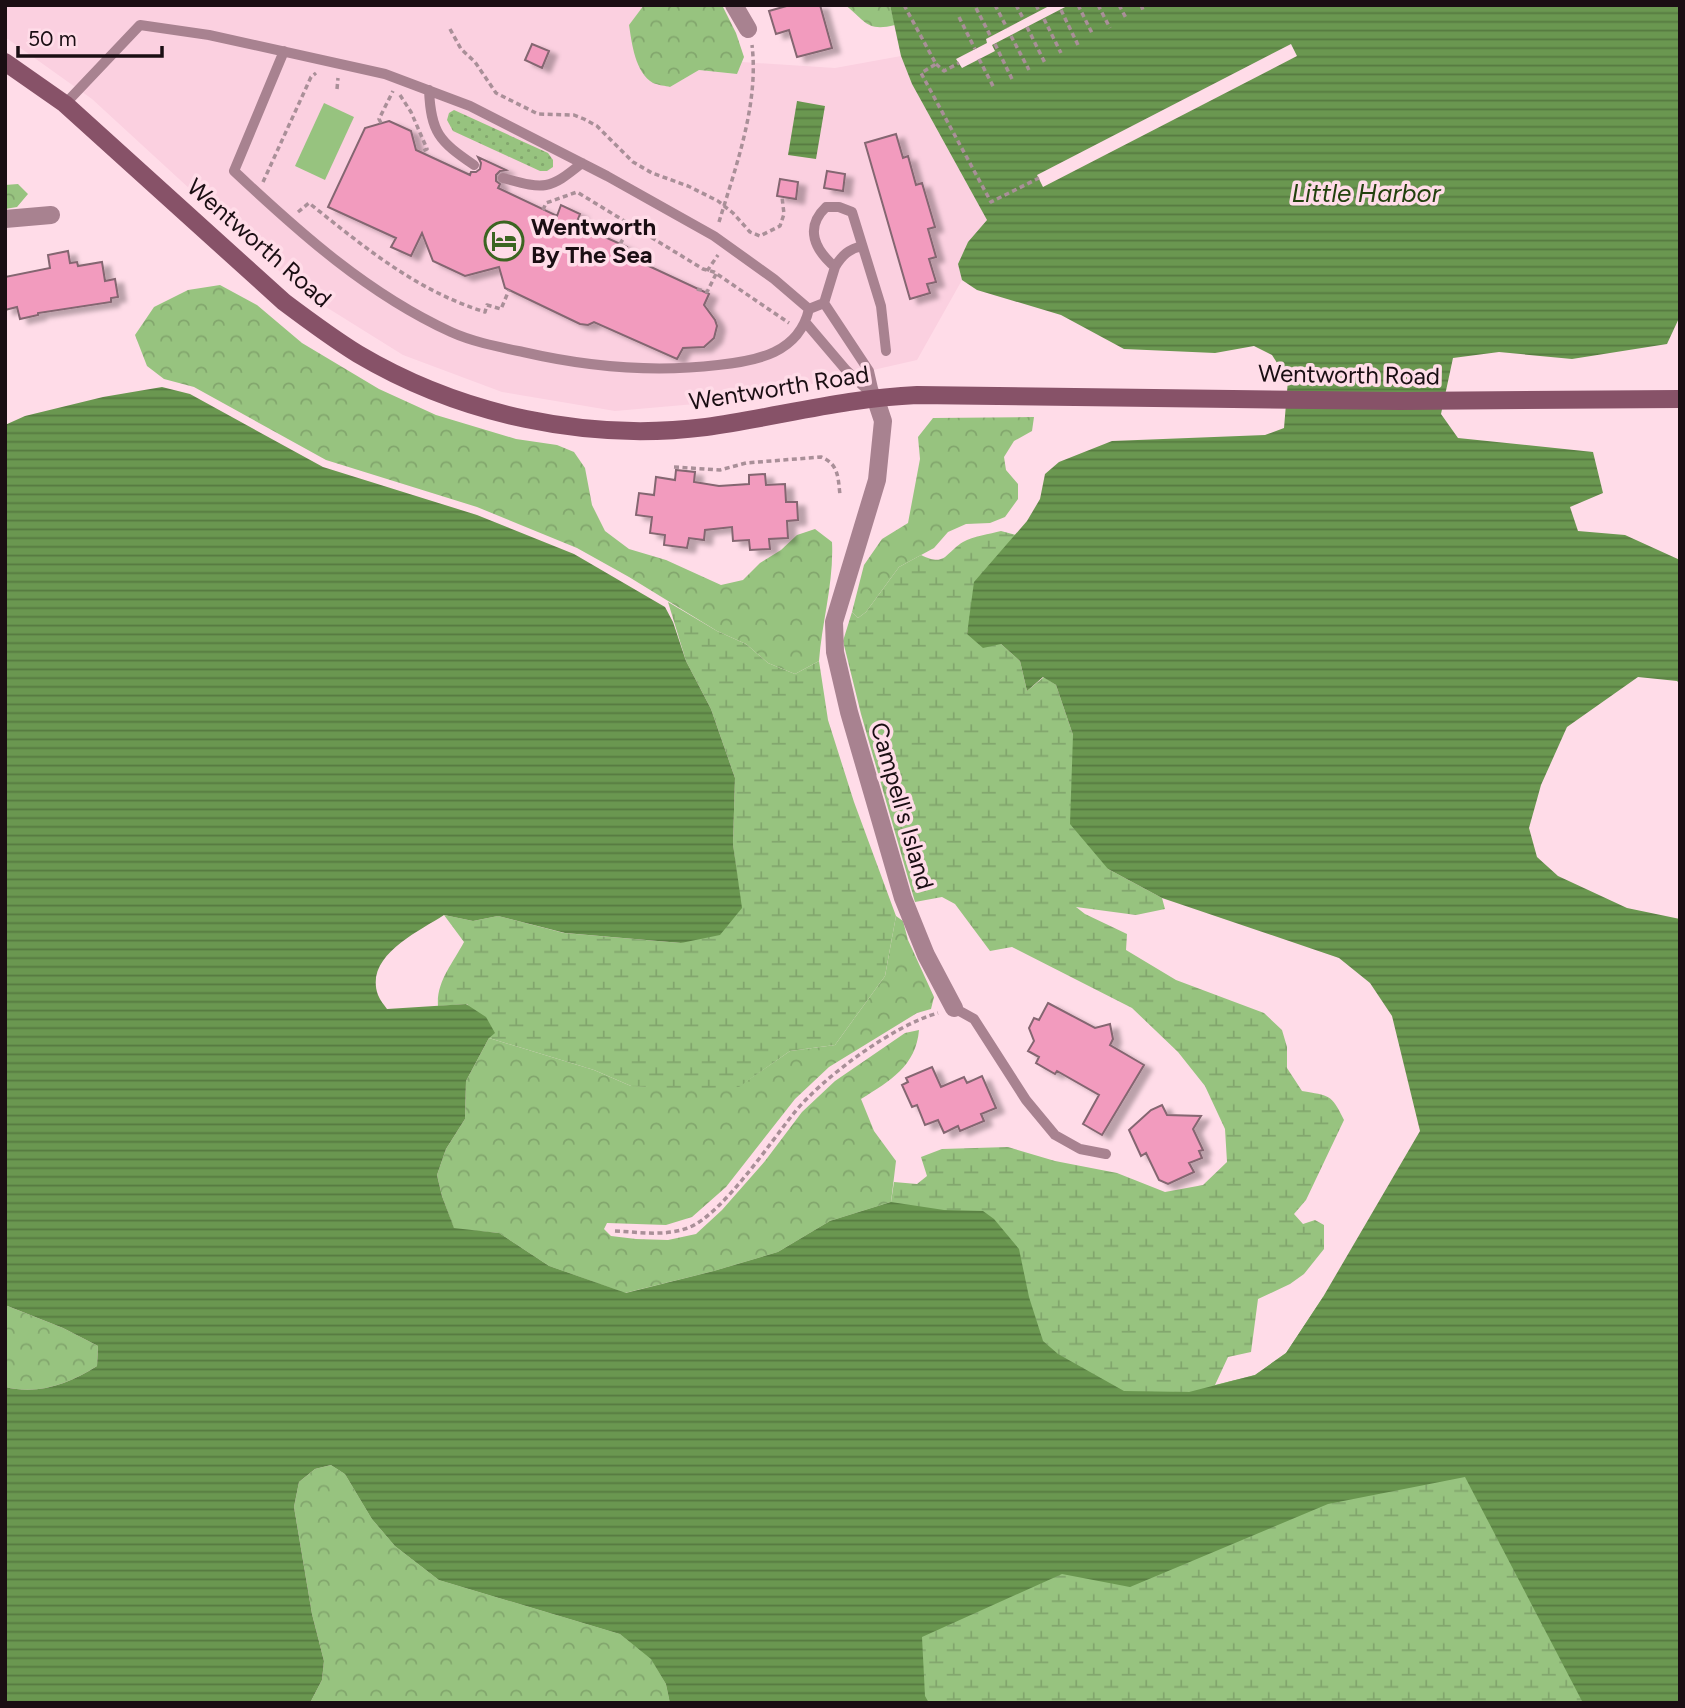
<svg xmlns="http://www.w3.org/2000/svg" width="1685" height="1708" viewBox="0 0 1685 1708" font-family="Figtree,sans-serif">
	<defs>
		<pattern id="grass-dots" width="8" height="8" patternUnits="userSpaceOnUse" patternTransform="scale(1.75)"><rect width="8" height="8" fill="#97c37f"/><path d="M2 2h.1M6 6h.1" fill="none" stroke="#82a66d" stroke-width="1.8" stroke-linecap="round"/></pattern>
		<pattern id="forest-crowns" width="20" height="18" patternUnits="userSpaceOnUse" patternTransform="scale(1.75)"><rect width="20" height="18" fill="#97c37f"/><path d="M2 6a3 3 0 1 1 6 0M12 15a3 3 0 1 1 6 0" fill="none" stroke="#82a66d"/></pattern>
		<pattern id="wetland-marsh" width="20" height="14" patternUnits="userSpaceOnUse" patternTransform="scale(1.75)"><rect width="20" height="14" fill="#97c37f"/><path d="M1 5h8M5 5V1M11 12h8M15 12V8" fill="none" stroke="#82a66d"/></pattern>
		<pattern id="water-rules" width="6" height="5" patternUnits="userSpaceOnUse" patternTransform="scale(1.75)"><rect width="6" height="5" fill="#6a9750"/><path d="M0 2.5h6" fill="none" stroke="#567a41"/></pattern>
		<filter id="shadow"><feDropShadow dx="8" dy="4.5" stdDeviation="2" flood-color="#0004"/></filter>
	</defs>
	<rect width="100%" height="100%" fill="#ffdce8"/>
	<path fill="#fbd0e0" d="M5,5H644L629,25L670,87L699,70L737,74L742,62L835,68L901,56L912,84L987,220L968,242L958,264L962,280L917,360L741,400L615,411L502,392L403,355L302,292L92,99L5,37Z"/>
	<path fill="url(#grass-dots)" d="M454,110L548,153L553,160V167L547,171H540L453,131L447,120L449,113Z"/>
	<path fill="url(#forest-crowns)" d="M644,5H722L736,33L744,57L737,74L699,70L670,87C666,86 658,85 653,83C635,72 632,44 629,25Z
		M845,5H890L895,25C866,32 866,21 845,5Z
		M18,184L28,194L17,207L5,209V185Z
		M220,285L257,305L302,343L379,389L436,415L516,439L557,445L574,452L585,468L592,505L605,531L629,549L666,560L721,585L743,580L760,563L781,550L797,535L815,529L832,542C834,582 822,621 819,661L795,674L768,663L746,644L717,631L629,577L577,548L477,507L326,460L194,387L164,379L147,366L135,335L154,307L188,290Z
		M1034,417L1032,431L1014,441L1004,457L1006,470L1018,484V499L1005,517L990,523L966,524L948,532L934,548L899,567L866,612L858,618L852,612L864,565L882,539L908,523L920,459L918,437L933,418Z
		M896,916L903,921L908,940L934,997L931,1009L917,1013L829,1067L795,1099L726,1187L692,1217L666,1225L607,1223L604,1229L611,1236L636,1239L668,1240L696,1234L722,1210L765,1161L802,1112L835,1081L905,1033L919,1030C916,1066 890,1081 861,1099L874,1131L896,1161L891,1202L830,1221L778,1252L714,1271L625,1293L549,1266L499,1233L454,1229L442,1196L437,1175L446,1149L465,1119L466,1081L489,1038L594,1070L631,1086L738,1087L790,1051L835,1045L885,976Z
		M5,1305L63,1328L98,1346L97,1366C69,1384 39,1395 5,1387Z
		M331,1465L345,1474L372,1519L395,1546L439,1580L620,1634L651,1658L666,1684L670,1703H310L322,1680L324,1661L312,1614L294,1507L299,1482L315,1469Z"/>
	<path fill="url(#wetland-marsh)" d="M1001,531L1016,535C993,563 973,598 967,634L1001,644L1020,661L1027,691L1044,677L1056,685L1073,735V765L1108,869L1162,898L1165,909L1136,915L1076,907L1085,914L1127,934L1126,950L1176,980L1264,1013L1282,1030L1287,1047V1068L1302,1091C1329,1096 1331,1093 1344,1120L1306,1200L1294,1214L1303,1224L1315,1220L1324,1225V1249L1304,1274L1290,1284L1258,1299L1251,1352L1228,1357L1215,1385L1255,1375L1286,1353L1323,1297L1388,1360L1653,1703H670L666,1684L651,1659L620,1634L439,1580L395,1546L372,1519L345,1474L331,1465L499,1233L549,1266L626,1293L714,1271L778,1252L830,1221L891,1202L894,1182L917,1184L927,1176L921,1157L942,1149L1008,1147L1055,1161L1117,1173L1165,1192L1203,1185L1227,1162L1225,1129L1205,1086L1178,1052L1132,1008L1012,947L990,951L955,904L942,897L915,902L861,714L843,641L852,612L858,618L866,612L899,567L921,555C946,567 944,554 963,542C973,536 990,534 1001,531Z
		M668,602L717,631L746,644L768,663L795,674L819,661L828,720L854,802L896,916L885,976L835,1045L790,1051L739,1087L683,1089L631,1086L594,1070L489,1038L467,1004L438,1006C436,982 453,963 464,942L444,915L473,921L498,916L564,933L681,943L741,908L733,844L735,778L711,709L686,661Z"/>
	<path fill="#97c37f" d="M324,103L354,117L325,180L295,166Z"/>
	<path fill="url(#water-rules)" d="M890,5H1680V316L1667,344L1572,359L1499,352L1453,358L1441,414L1458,438L1593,452L1603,493L1570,507L1578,531L1625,535L1680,560V684L1677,681L1638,677L1567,727L1541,785L1529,828L1537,857L1558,876L1627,908L1680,919V1703H1583L1465,1477L1328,1504L1130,1587L1062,1574L922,1637L925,1696L929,1703H670L666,1684L651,1659L620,1634L439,1580L395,1546L372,1519L345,1474L331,1465L315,1469L299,1482L294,1507L312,1614L324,1661L322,1680L310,1703H5V1387C39,1395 69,1384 97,1366L98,1346L63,1328L5,1305V425L25,416L103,397L162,387L190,394L323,467L477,515L574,554L665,607L673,622L686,661L711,709L735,778L733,844L742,908L720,935L681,943L565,933L498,916L473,921L444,915C418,932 364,956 378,995C380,1000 384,1005 387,1009L466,1004L486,1017L495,1033L489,1038L466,1081L465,1119L446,1149L437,1175L442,1196L454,1228L499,1233L549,1266L626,1293L714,1271L778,1252L830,1221L891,1202L944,1210L983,1211L994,1219L1019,1249L1029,1297L1043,1341L1058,1354L1124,1391L1189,1392L1255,1375L1286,1353L1323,1297L1420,1131L1392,1016L1370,983L1339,958L1162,898L1108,869L1070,824L1073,735L1056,685L1043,677L1027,691L1020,661L1001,644L983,648L967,634L974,582L1027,521L1040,499L1045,474L1059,462L1112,441L1265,435L1284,428L1288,380L1272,355L1254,346L1215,353L1124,349L1061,315L977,290L962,280L958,264L968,242L987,220L912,84L901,56Z
		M797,101L825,106L816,159L788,155Z"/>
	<path fill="#ffdce8" d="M1051,5H1069L992,45L995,51L962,68L956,59L987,43L986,39Z
		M1291,44L1297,56L1043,187L1037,175Z"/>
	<path fill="#f29bbe" stroke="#846671" stroke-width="2" filter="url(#shadow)" d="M790,5H820L832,48L797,57L789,30L776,34L769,11Z
		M532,44L549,51L542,68L525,60Z
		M389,121L411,131L416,150L470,175L471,172H476L480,169L481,163L478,157L506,170L500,171L496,175V181L500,184L498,188L557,216L561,205L580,214L576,224L627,247L623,254L709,294L704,305L715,320L717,326L714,338L704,347L683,348L677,359L594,322L588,325L580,324L505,288L499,267L465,276L433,261L422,233L411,256L391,247L396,238L328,207L365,128Z
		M896,134L903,158L908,156L916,185L922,183L935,227L928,229L936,257L929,259L936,282L927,284L930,293L910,299L865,143Z
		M827,171L845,174L843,191L824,188Z
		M780,179L798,182L796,199L777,196Z
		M68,251L70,263L77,262L78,266L102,262L105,281L115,279L118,297L111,298V302L38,313V315L20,319L17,307L5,310V277L50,268L48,255Z
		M676,470L695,472L694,482L719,486L749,484V475L765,474L766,485L785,484L786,502H797L798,520L787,521L788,538L769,539L770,549L750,550L749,540L733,541L732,527L705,530L704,540L689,538L687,548L664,545L665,535L650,533L652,517L636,515L639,493L654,495L656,477L675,480Z
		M1048,1003L1095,1028L1110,1024L1113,1039L1110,1045L1144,1065L1102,1135L1083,1124L1099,1095L1057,1071L1055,1074L1036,1063L1039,1057L1028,1051L1034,1041L1029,1028L1034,1018L1039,1020Z
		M932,1067L941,1087L964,1077L967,1083L982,1076L996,1108L981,1114L984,1121L960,1131L958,1126L944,1133L938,1120L925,1125L917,1105L912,1107L902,1085L908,1082L906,1078Z
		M1162,1105L1167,1115L1201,1116L1193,1129L1203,1150L1199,1151L1202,1158L1189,1163L1194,1172L1168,1184L1159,1180L1146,1153L1141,1156L1129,1130L1151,1110Z"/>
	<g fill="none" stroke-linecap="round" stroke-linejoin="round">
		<path stroke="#a98f98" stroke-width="3.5" stroke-dasharray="5 3.5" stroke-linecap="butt" d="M904,5L936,64L921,73L991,202L1039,178
			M995,5L1007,28
			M1016,5L1024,20
			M1036,5L1039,11
			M1078,5L1093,35
			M1098,5L1110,28
			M1119,5L1126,18
			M1141,5L1143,10
			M976,8L991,37
			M1061,10L1078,45
			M959,17L975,49
			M1044,19L1061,53
			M1027,27L1045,63
			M450,29L461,49L475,62L496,93L538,114L574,115L584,119L597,126L633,162L652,173L688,186L718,201L733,213L750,232L760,236L780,226L784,214L782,197
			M1011,36L1029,70
			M995,44L1012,79
			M979,59L994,88
			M936,64L944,71L959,63
			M337,89L338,78
			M400,95L411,112L427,149L421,152
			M381,123L379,119L393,91
			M263,182L311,77L316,73
			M543,210L546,203L577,192L703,269L714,272L789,323
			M298,212L309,203C364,247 417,291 485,312L487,305L501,309L509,290
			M719,222C736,166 759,104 752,45
			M620,244L631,226
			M707,271L718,255
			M697,289L707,292L716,274
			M674,467L720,470L746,463L821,457C839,464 838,478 840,495
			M615,1231C640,1232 666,1237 690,1227C723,1213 770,1143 794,1113C823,1077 894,1025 938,1013"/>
		<path stroke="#a88290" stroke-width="10" d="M284,51L234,171C300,233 368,294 451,332C473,342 499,347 523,352C588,367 651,373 718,365C757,361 799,353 809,309
			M429,90C431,133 439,141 474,165
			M65,104L140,25L209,35L385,74L470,106L607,176L714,236L774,279L809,309L824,303
			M503,178C544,189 548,191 582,163
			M835,267C842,255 849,249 862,246
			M824,303L835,267C815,250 804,228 826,207H839L852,212L881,306L886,351
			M824,303L869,371L875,397
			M806,323L846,370L875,397
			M954,1008L974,1019L1026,1100L1055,1135L1080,1149L1106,1154"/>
		<path stroke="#a88290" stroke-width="18" d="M734,5L748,29
			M5,219L51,215
			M875,397L883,421L877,480L834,622L835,652L849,712L903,898L926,955L954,1008"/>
		<path stroke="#875268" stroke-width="18" d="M5,62L65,104L284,302C308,320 332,338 358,354C461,415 587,442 706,427C777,417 846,398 917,395L1400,401L1680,399"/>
	</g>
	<defs>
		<symbol id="hotel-ring" viewBox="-11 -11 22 22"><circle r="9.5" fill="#ffdce8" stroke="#3c6521" stroke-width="1.5"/><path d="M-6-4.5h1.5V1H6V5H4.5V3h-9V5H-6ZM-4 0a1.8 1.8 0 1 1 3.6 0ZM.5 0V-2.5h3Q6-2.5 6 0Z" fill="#3c6521"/></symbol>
	</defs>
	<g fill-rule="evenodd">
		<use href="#hotel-ring" x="482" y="219" width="44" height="44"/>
	</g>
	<g text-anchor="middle" stroke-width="7" stroke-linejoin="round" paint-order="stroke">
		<g font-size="24" font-weight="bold" fill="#1a0e13" stroke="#ffdce8" text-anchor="start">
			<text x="531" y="235">Wentworth<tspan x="531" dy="28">By The Sea</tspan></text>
		</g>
		<g font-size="24" fill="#1a0e13" stroke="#ffdce8">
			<text transform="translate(259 243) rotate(41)" y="8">Wentworth Road</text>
			<text transform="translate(1349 375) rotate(1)" y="8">Wentworth Road</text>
			<text transform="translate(779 388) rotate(-9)" y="8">Wentworth Road</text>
			<text transform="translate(902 806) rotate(74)" y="8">Campell's Island</text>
		</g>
		<g font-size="26" font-style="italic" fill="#23410e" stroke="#ffdce8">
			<text x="1366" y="202">Little Harbor</text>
		</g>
	</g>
	<rect width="1685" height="1708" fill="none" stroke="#1a0e13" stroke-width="14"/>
	<path d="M18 46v10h144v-10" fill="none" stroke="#1a0e13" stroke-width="3.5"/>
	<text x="28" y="46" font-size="21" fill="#1a0e13" stroke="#ffdce8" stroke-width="5" paint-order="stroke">50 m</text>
</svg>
